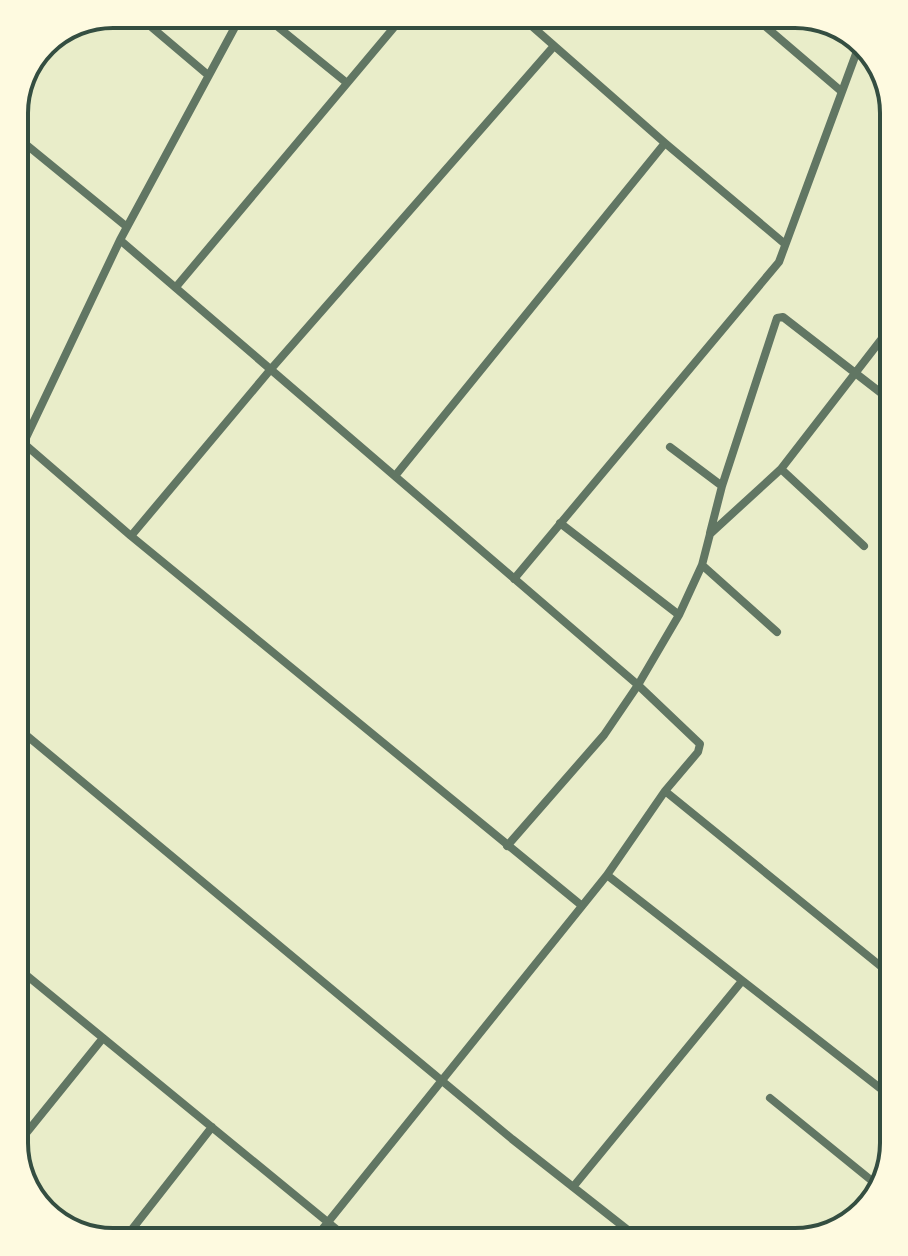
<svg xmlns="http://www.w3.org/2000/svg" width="908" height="1256" viewBox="0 0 908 1256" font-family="'Work Sans',sans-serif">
	<rect width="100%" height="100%" fill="#e9edc9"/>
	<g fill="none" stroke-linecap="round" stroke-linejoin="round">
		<path stroke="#617663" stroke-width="8" d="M136,14L208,75
			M262,14L347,83
			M751,14L841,91
			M858,48L882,68
			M23,142L127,227
			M665,143L785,244
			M120,240L638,685L700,744L698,752L665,791L607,875L312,1242
			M176,287L396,25L398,20L395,14
			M14,435L131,536L581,905
			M670,447L722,486
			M14,463L120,240L242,14
			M781,469L864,546
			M395,476L665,143L518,14
			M560,523L679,615
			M710,533L722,486L777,318L783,317L894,403
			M131,536L271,369L554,46
			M702,565L777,632
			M514,579L779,262L860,43
			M14,725L512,1139L643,1242
			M665,791L894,977
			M507,846L604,735L638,685L679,615L702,565L710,534L781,469L894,323
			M607,875L894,1099
			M14,965L352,1242
			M770,1098L882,1189
			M15,1147L103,1038
			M573,1187L742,981
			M122,1242L212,1127"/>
	</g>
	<path d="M0 0H908V1256H0ZM113 28H795A85 85 0 0 1 880 113V1143A85 85 0 0 1 795 1228H113A85 85 0 0 1 28 1143V113A85 85 0 0 1 113 28Z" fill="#fefae0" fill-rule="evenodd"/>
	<path fill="none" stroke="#344e41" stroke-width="4" d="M113 28H795A85 85 0 0 1 880 113V1143A85 85 0 0 1 795 1228H113A85 85 0 0 1 28 1143V113A85 85 0 0 1 113 28Z"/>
</svg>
